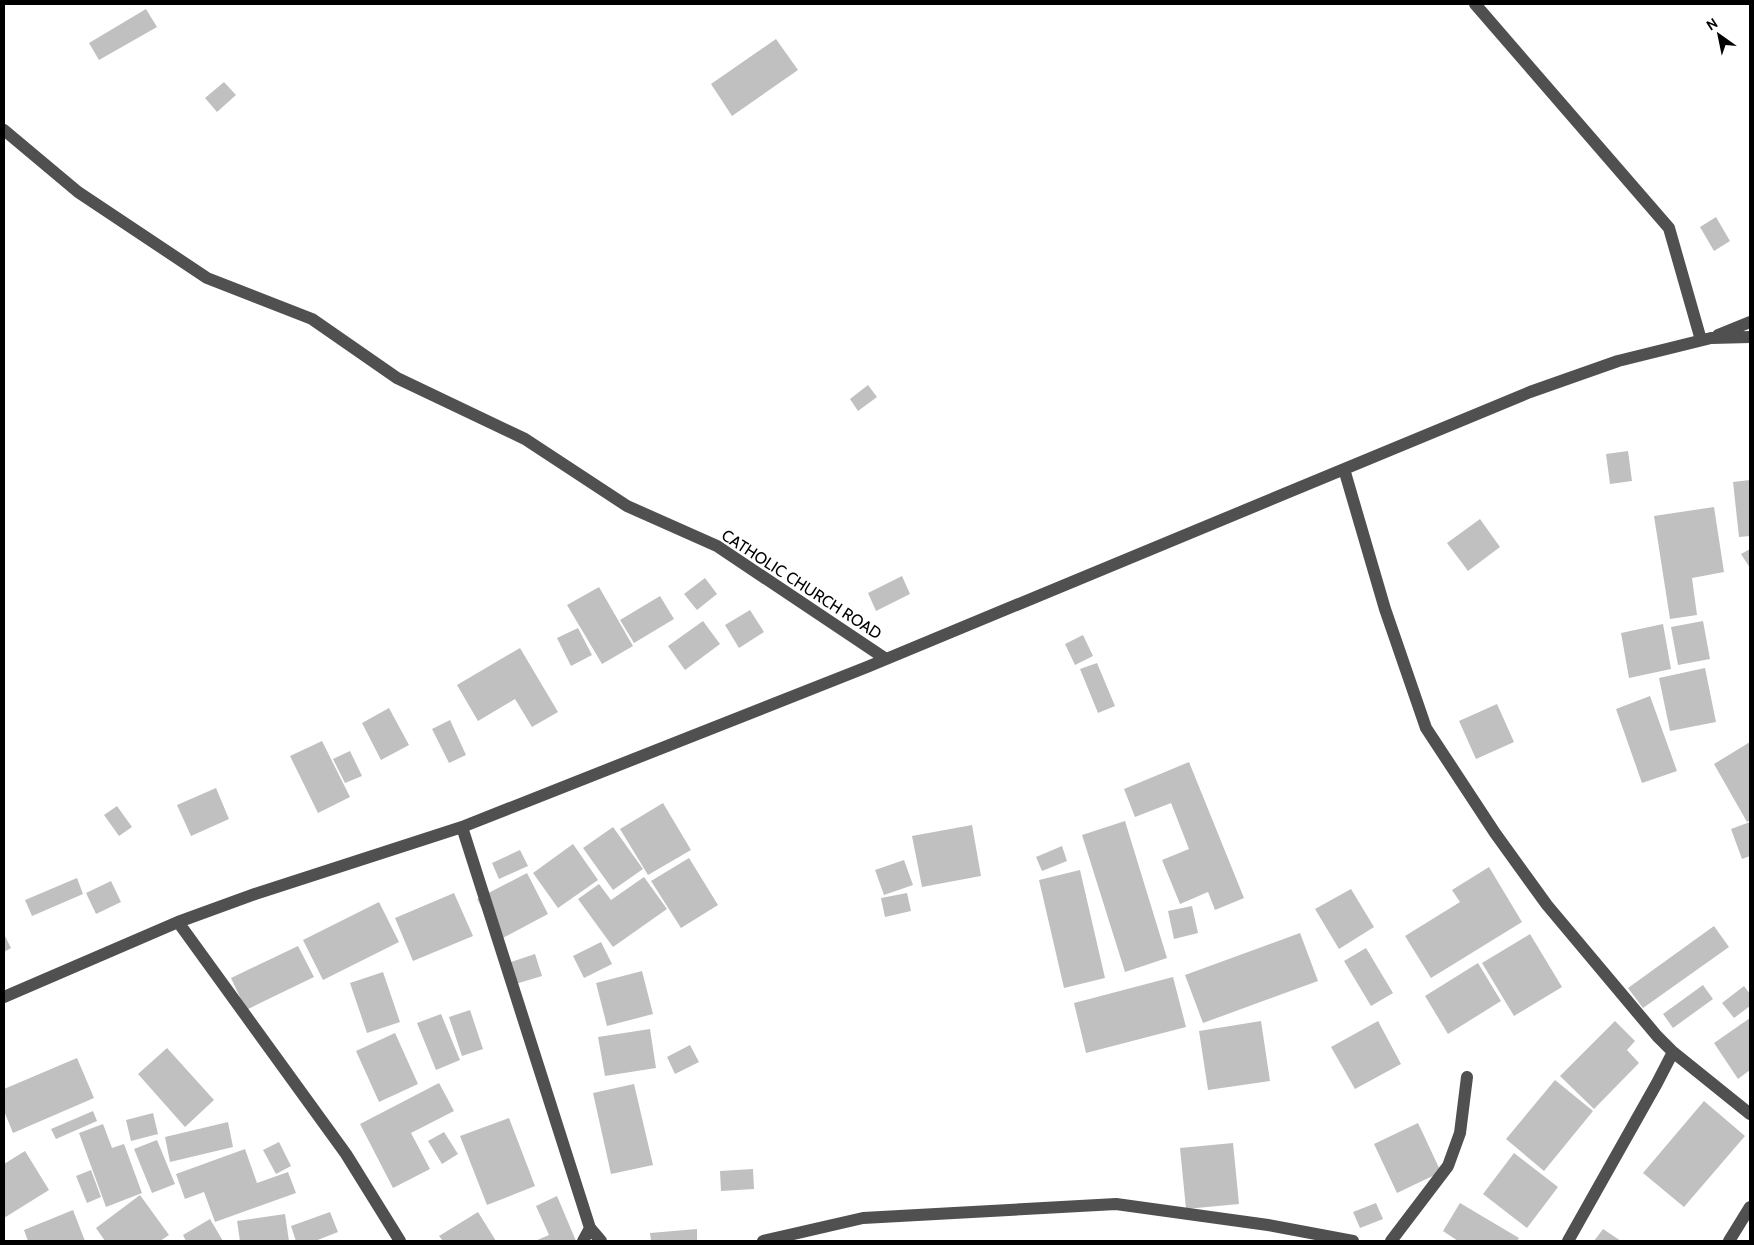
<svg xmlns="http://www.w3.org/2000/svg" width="1754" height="1245" viewBox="0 0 1754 1245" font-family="Cabin,sans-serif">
	<rect width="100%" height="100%" fill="#fff"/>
	<path fill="#c0c0c0" d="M146,9L157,27L99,60L89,43Z
		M776,39L798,70L732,116L711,84Z
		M224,82L236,95L217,112L205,98Z
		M1716,217L1730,241L1714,251L1700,227Z
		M868,385L877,397L858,411L850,399Z
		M1628,451L1632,481L1610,484L1606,454Z
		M1750,480V536L1739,537L1733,482Z
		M1714,507L1724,572L1692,578L1697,615L1670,619L1654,516Z
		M1480,519L1500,547L1468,571L1447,543Z
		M1750,549V568L1741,554Z
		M902,576L910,594L876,611L868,593Z
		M705,578L717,594L697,610L684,594Z
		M599,587L633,646L602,664L567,605Z
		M660,596L674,619L634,643L620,620Z
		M750,610L764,632L739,648L725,625Z
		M703,621L720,644L685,670L668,646Z
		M1703,621L1710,659L1678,665L1671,627Z
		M1663,624L1671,669L1629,678L1621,633Z
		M578,628L592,655L571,666L557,638Z
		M1083,635L1093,656L1075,665L1065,644Z
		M520,648L558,712L532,727L515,699L478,721L457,685Z
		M1097,663L1115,706L1098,713L1080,669Z
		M1705,668L1716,722L1670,731L1659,678Z
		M1650,696L1677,771L1642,783L1616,709Z
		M1497,704L1514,742L1476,759L1459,721Z
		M389,708L409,745L381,760L362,723Z
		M450,720L466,755L449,763L432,729Z
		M322,741L350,797L318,813L290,756Z
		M1750,742V820L1747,822L1714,764Z
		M350,751L362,776L345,783L333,759Z
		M1189,762L1244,898L1215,910L1208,892L1180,904L1162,860L1189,849L1171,803L1135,817L1124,789Z
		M216,788L229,819L191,836L177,805Z
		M663,803L691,850L648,875L620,829Z
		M117,806L132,827L119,836L104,815Z
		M1125,821L1167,958L1125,972L1082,835Z
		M1750,822V856L1742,859L1731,829Z
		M972,825L981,876L922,887L912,836Z
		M613,827L643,869L613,890L583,848Z
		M573,844L598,880L558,908L533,873Z
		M1062,846L1067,861L1042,871L1036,857Z
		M520,850L528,866L499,879L492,863Z
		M689,858L718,905L681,928L651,881Z
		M904,860L913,885L884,895L875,870Z
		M1489,867L1522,922L1431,978L1405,936L1460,902L1452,890Z
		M1080,870L1105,978L1064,988L1039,880Z
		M527,873L548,914L499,940L477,899Z
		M644,877L667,909L613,947L578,899L599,884L611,900Z
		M77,878L83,894L32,916L25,900Z
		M111,881L121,902L96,914L86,893Z
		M1351,889L1374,927L1339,949L1315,909Z
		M454,893L473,936L413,961L395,918Z
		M907,893L911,911L885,917L881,898Z
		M379,902L399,942L323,980L303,940Z
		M1192,906L1198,933L1174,939L1168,911Z
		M1714,926L1729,947L1643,1008L1628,988Z
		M1300,933L1318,981L1203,1023L1185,975Z
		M4,934L11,948L4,952Z
		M1530,934L1562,987L1514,1016L1482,963Z
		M601,942L612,964L584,978L573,956Z
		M298,946L314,977L246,1010L231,978Z
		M1366,948L1393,993L1371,1006L1344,961Z
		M535,954L542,976L509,986L502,965Z
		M1478,963L1501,1001L1448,1034L1425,996Z
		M642,971L653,1014L607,1026L596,983Z
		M383,972L400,1022L367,1033L350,983Z
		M1173,977L1186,1027L1086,1053L1074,1003Z
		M1703,985L1713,999L1673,1028L1663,1014Z
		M1744,986L1750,994V1006L1734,1018L1722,1003Z
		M470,1010L483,1049L462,1056L449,1017Z
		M441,1014L460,1060L436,1070L417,1023Z
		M1750,1018V1070L1738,1079L1714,1043Z
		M1261,1021L1270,1081L1208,1090L1199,1031Z
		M1378,1021L1401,1064L1355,1089L1331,1047Z
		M1615,1021L1635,1041L1627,1050L1639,1063L1594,1109L1560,1076Z
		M650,1029L656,1068L605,1076L598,1037Z
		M395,1033L418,1084L379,1102L356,1051Z
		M690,1045L699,1062L675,1074L667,1057Z
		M167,1048L214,1100L185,1127L138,1074Z
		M77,1058L94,1098L13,1133L4,1111V1089Z
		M1555,1080L1593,1111L1544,1171L1506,1139Z
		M439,1083L454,1111L411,1133L430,1169L393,1188L360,1124Z
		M634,1084L653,1165L611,1174L593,1093Z
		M1704,1101L1745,1136L1684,1207L1643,1173Z
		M93,1111L97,1121L56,1139L51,1129Z
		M153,1113L158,1134L131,1141L126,1120Z
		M509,1118L535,1186L487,1205L460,1136Z
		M228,1122L233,1147L170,1162L165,1137Z
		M1418,1123L1441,1172L1397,1193L1374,1144Z
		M103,1124L112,1148L124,1144L142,1193L106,1207L79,1133Z
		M444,1132L458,1154L442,1164L428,1141Z
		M157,1140L175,1184L152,1193L134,1149Z
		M279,1142L291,1166L276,1174L263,1150Z
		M1233,1143L1239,1204L1186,1209L1180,1148Z
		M245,1149L257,1183L288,1172L296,1193L215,1222L204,1192L185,1199L176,1174Z
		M25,1151L49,1190L4,1218V1164Z
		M1514,1153L1558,1187L1527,1228L1483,1194Z
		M753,1169L754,1189L721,1191L720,1171Z
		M91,1170L101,1197L87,1203L76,1176Z
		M140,1195L169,1235L160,1241H105L96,1228Z
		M557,1196L576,1241H535L549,1235L536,1206Z
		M1376,1203L1383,1219L1360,1228L1353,1212Z
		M1460,1203L1519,1238L1517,1241H1458L1443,1231Z
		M73,1210L85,1241H28L24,1230Z
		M330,1212L338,1232L315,1241H296L291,1226Z
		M478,1212L496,1241H443L439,1236Z
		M285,1214L289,1241H240L237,1221Z
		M210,1219L223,1241H186L183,1235Z
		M697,1229V1241H651L650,1233Z
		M1603,1229L1621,1241H1594Z"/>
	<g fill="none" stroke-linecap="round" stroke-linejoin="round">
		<path stroke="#505050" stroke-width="12" d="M1475,4L1669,228L1701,340
			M4,130L78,192L207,278L312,319L397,378L525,439L627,506L717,546L886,659
			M1718,335L1750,322
			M1344,469L1385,609L1426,728L1495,833L1547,905L1657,1036L1673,1052L1657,1083L1568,1241
			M462,827L590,1228L601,1241
			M178,922L346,1154L400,1241
			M4,997L178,922L255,894L462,827L867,667L1530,392L1618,361L1711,338L1750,337
			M1673,1052L1750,1114
			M583,1241L590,1228
			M763,1241L863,1218L1116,1204L1268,1225L1353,1241
			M1391,1241L1448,1166L1460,1133L1467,1077
			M1729,1241L1750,1207"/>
	</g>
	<g text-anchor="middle" stroke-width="4" stroke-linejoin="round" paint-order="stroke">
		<g font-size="16" fill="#000" stroke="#fff">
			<text transform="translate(802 584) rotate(33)" y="6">CATHOLIC CHURCH ROAD</text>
		</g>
	</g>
	<rect width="1754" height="1245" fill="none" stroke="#000000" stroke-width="10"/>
	<g transform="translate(1719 35) rotate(327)" stroke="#ffffff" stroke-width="4" paint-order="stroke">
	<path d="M0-4L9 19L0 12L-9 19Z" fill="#000000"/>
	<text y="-8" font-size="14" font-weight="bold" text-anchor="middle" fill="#000000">N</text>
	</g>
</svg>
